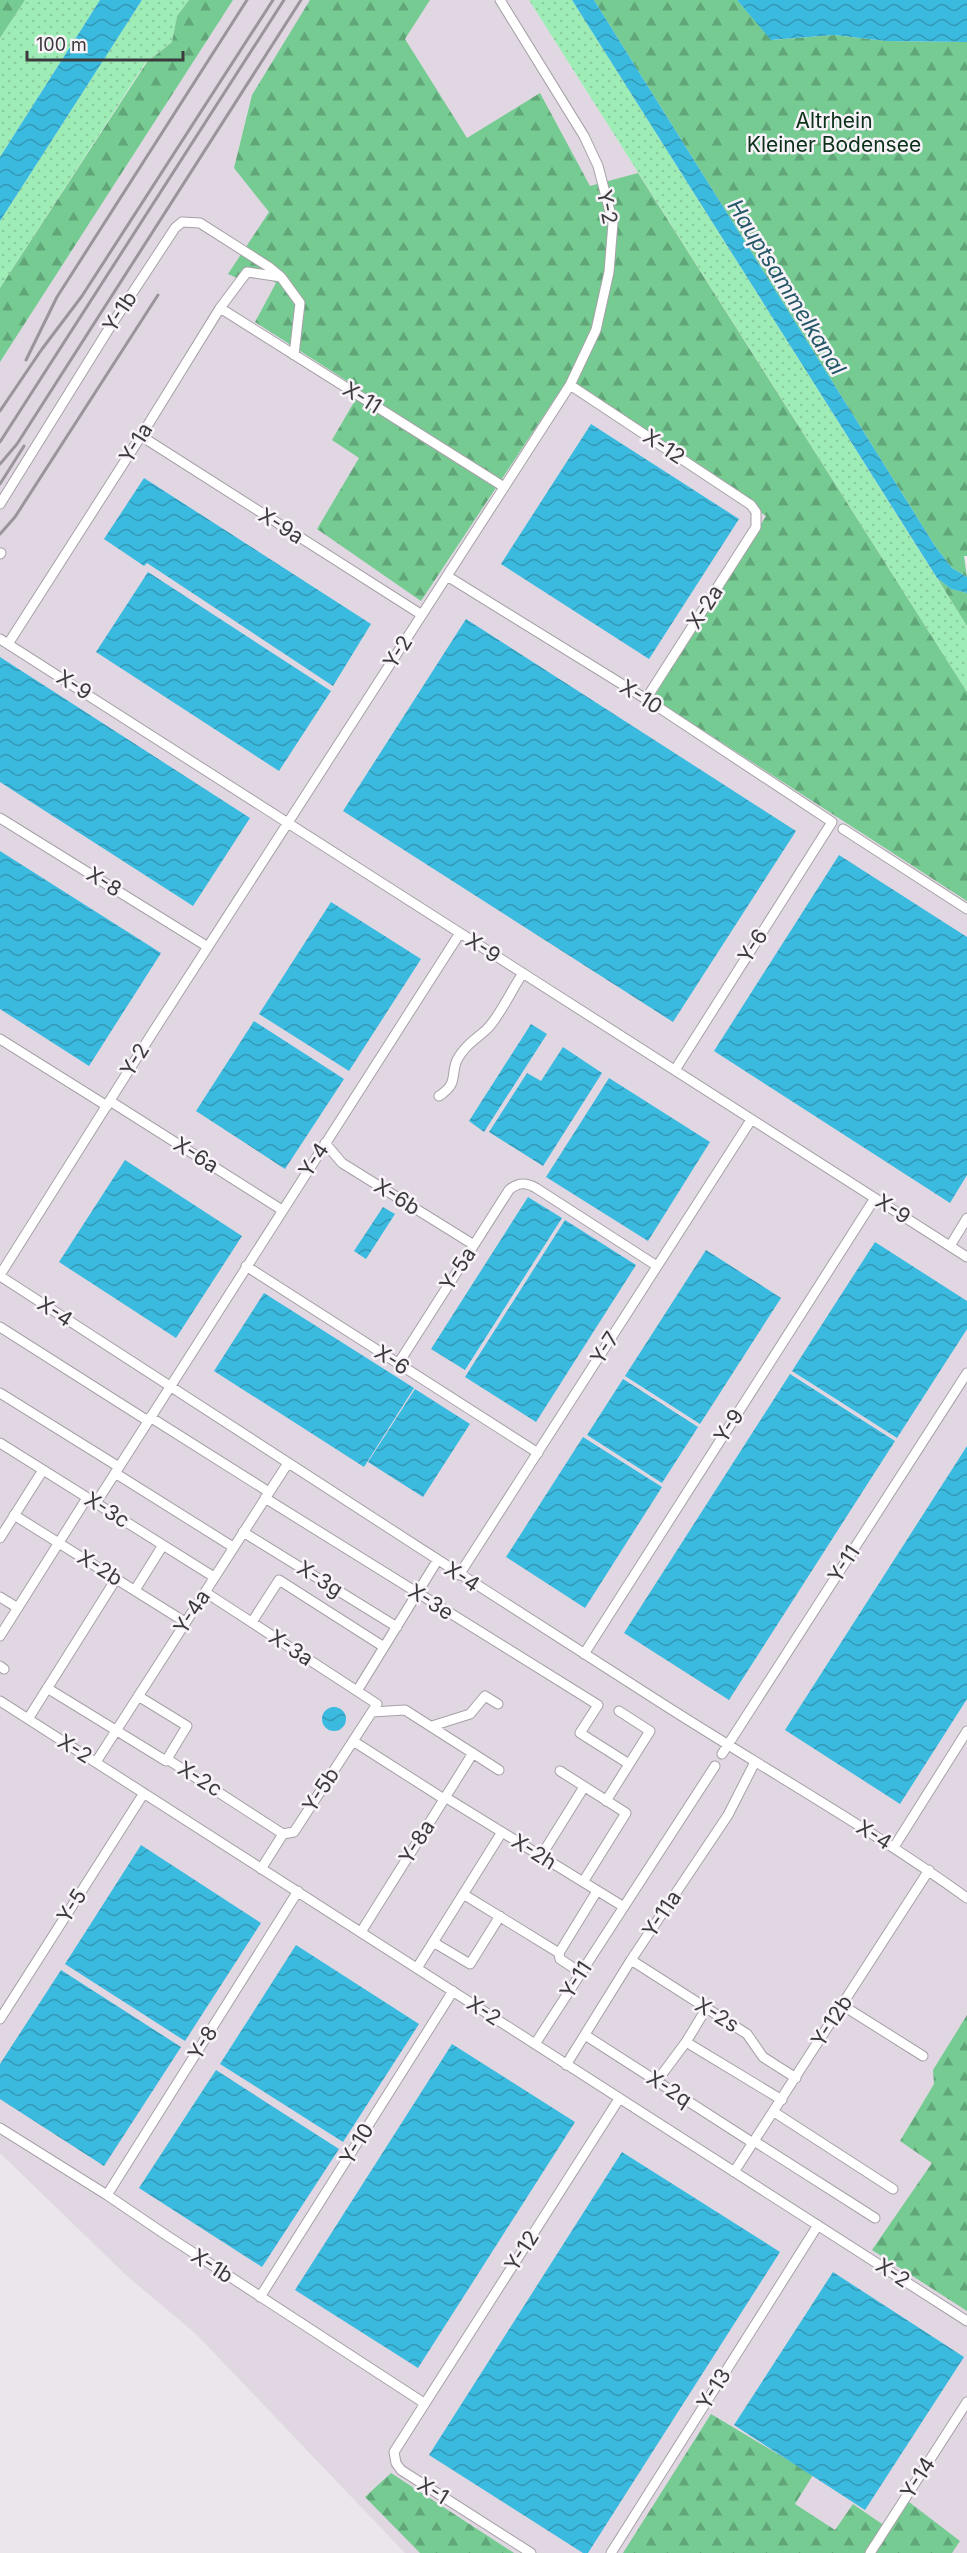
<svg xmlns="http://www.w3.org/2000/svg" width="967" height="2553" viewBox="0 0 967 2553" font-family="Inter,sans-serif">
	<defs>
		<pattern id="grass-dots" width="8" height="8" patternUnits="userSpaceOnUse" patternTransform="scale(1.5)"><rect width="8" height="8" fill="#9fedb6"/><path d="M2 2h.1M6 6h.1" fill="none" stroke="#8acc9d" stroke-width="1.8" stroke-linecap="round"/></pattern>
		<pattern id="forest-firs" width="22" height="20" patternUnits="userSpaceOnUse" patternTransform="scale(1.5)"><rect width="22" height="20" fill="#75cb91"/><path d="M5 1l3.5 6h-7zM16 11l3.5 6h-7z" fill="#61a678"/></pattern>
		<pattern id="water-waves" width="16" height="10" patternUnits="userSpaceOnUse" patternTransform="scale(1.5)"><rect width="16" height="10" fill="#3bbadf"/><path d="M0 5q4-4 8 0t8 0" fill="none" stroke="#3398b6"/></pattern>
	</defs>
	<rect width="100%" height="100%" fill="#ebe5ec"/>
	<path fill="#e1d7e3" d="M233,0H529L967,692V2553H405L196,2334L128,2277L0,2153V362Z"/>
	<path fill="url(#grass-dots)" d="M25,0H100L0,157V38Z
		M142,0H189L177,16L172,42L146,62L0,288V221Z
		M529,0H572L967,626V692Z"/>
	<path fill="url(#forest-firs)" d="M0,0H25L0,38Z
		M189,0H233L0,362V288L147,62L172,42L177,16Z
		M310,0H430L405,39L467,138L540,93L590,186L638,173L967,692V901L653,698L766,516L566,382L421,601L317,529L359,458L332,440L361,390L255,322L276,283L251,268L237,278L228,274L269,212L234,168L252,95Z
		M594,0H737L772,40L834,35L886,41L967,42V556H964L967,577L952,568L935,546Z
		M937,578L951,589L967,593V626Z
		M967,2015V2311L872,2250L932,2163L900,2141L934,2084L933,2070Z
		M711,2414L813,2475L795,2504L835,2530L853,2504L882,2524L909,2502L960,2541L952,2553H623Z
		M391,2473L514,2553H420L365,2497Z"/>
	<path fill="url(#water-waves)" d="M100,0H142L0,221V157Z
		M572,0H594L935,546L952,568L967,577V593L951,589L937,578Z
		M737,0H967V42L886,41L834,35L771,40Z
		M591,424L739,519L649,659L501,564Z
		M144,478L371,624L333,686L147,563L144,566L104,539Z
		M148,572L331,691L279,771L96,652Z
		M466,619L796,831L673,1022L343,811Z
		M0,657L250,818L193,906L0,782Z
		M0,851L161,953L89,1066L0,1009Z
		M839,855L967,937V1175L950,1203L714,1051Z
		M331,902L421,959L349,1071L259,1014Z
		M254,1021L344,1079L285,1169L196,1111Z
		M531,1024L547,1034L484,1132L469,1121Z
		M563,1047L602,1073L543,1166L489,1132L527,1073L541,1081Z
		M609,1078L710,1142L648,1241L546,1177Z
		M125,1160L242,1236L176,1338L59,1262Z
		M528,1197L562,1218L465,1370L431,1349Z
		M383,1207L395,1214L366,1259L354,1251Z
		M565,1220L636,1265L536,1422L465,1377Z
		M875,1242L967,1301V1329L897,1438L792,1371Z
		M706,1250L781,1298L700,1424L625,1376Z
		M264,1293L414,1388L364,1467L214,1371Z
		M790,1374L895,1441L729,1700L624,1633Z
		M623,1379L698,1427L662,1483L587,1435Z
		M415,1389L470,1424L423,1497L368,1462Z
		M583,1437L662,1487L585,1608L506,1557Z
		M967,1446V1699L900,1804L785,1730Z
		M322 1719a12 12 0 1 1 24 0a12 12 0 1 1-24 0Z
		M141,1845L261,1923L185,2041L65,1964Z
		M296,1945L419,2024L343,2142L220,2064Z
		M61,1970L181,2047L104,2166L0,2099V2064Z
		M452,2044L575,2122L418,2368L295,2290Z
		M216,2070L339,2149L262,2267L139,2188Z
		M622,2152L780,2252L588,2553H583L429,2455Z
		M833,2272L964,2357L865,2510L734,2425Z"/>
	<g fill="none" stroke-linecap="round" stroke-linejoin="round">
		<defs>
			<path id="minor" d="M220,308L504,487
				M570,385L751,505L756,512V527L646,699
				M141,436L422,615
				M0,504L110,327L175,228L182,222L200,223L269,267L281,277L300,303L294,355
				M0,554L1,553
				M447,576L646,699L832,822L675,1070
				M0,639L967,1257
				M8,644L141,436L220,308L247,272L281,277
				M0,818L208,947
				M843,829L967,909
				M0,1039L107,1106
				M439,1096C459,1083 450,1076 457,1060C464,1046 476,1039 487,1029C500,1016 512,989 523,973
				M110,1101L282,1210
				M325,1143L342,1163L474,1245
				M950,1246L967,1218
				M246,1266L538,1453
				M0,1275L153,1032L570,385L596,330L609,272L613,223L598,166L584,136L500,0
				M0,1276C218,1418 436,1559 655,1699C759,1766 867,1826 967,1898
				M0,1327L148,1421
				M398,1364L509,1190C518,1182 526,1182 536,1188L657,1266
				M0,1393L119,1467
				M150,1417L269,1492
				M0,1443L214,1577
				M115,1473L233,1547
				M265,1498L598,1705L580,1733L629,1764
				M96,1503L460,933
				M14,1515L185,1622
				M243,1532L397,1627
				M0,1538L43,1470
				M459,1575L751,1120
				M135,1590L163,1545
				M205,1592L377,1704L294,1832L283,1834L261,1869
				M0,1597L18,1608
				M252,1622L279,1580L384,1647
				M0,1636L87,1498
				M584,1654L875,1198
				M0,1666L4,1669
				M47,1688L166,1761L167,1759L283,1834
				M357,1691L437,1561
				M138,1696L187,1726L167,1759
				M0,1701L967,2321
				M372,1712L405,1710L499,1770
				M28,1719L116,1579
				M432,1726L470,1714L485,1696L498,1704
				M353,1741L444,1799
				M722,1754L967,1373
				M96,1762L288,1463
				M560,1771L626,1813L583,1882
				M445,1797L624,1907
				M606,1801L650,1731L619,1711
				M894,1847L967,1731
				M541,1856L584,1787
				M463,1894L559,1953L597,1891
				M361,1932L473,1753
				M433,1942L470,1964L500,1916
				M559,1953L560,1959L581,1973
				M631,1960L747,2034L763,2057L796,2078
				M417,1968L502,1832
				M842,2005L923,2056
				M706,2009L686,2042L782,2100
				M0,2019L144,1793
				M585,2035L753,2143
				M535,2044L715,1766
				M566,2065L631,1960L728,1815L755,1762
				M657,2081L686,2042
				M774,2112L893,2189
				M0,2128L107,2195L166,2235L424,2403
				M754,2141L875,2218
				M734,2172L929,1870
				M107,2195L298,1891
				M260,2297L453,1991
				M531,2553L401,2470L396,2463L394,2452L619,2099
				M611,2553L818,2225
				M870,2553L967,2402"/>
		</defs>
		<use href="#minor" stroke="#a6a1a7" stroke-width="11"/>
		<use href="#minor" stroke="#fff" stroke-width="9"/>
		<path stroke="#99959a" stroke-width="3" d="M26,360L57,297L247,0
			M0,411L42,349L82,296L273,0
			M0,442L284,0
			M0,464L17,444L301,0
			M0,484L24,446
			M0,534L15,517L158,295"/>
	</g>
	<g text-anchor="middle" stroke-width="5" stroke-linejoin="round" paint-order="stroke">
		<g font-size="21" fill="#0c311a" stroke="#f8f3f9">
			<text x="834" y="128">Altrhein<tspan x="834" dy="24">Kleiner Bodensee</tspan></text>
		</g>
		<g font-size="21" fill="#3c3a3d" stroke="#f8f3f9">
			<text transform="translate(607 207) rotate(79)" y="7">Y-2</text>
			<text transform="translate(120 312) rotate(-57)" y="7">Y-1b</text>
			<text transform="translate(362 398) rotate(32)" y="7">X-11</text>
			<text transform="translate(136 443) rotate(-58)" y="7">Y-1a</text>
			<text transform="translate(664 447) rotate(34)" y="7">X-12</text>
			<text transform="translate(281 526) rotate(32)" y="7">X-9a</text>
			<text transform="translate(705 607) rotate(-57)" y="7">X-2a</text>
			<text transform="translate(398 652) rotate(-57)" y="7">Y-2</text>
			<text transform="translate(74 685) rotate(32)" y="7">X-9</text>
			<text transform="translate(641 697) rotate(32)" y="7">X-10</text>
			<text transform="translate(104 882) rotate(32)" y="7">X-8</text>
			<text transform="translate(753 946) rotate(-57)" y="7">Y-6</text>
			<text transform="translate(483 948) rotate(33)" y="7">X-9</text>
			<text transform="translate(135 1060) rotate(-58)" y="7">Y-2</text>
			<text transform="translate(196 1155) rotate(32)" y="7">X-6a</text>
			<text transform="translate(314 1160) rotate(-57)" y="7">Y-4</text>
			<text transform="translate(397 1197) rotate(32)" y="7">X-6b</text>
			<text transform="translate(893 1209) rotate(33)" y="7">X-9</text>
			<text transform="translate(458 1269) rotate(-57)" y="7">Y-5a</text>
			<text transform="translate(55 1312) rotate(33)" y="7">X-4</text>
			<text transform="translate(605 1348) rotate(-57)" y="7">Y-7</text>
			<text transform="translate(392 1360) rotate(33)" y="7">X-6</text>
			<text transform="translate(729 1426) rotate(-57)" y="7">Y-9</text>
			<text transform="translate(107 1510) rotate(32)" y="7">X-3c</text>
			<text transform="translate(844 1564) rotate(-57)" y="7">Y-11</text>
			<text transform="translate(100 1568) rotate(32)" y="7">X-2b</text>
			<text transform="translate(462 1577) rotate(33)" y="7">X-4</text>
			<text transform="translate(320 1579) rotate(32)" y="7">X-3g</text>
			<text transform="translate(431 1602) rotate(32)" y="7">X-3e</text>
			<text transform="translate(192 1612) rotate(-57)" y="7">Y-4a</text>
			<text transform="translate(291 1648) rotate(33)" y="7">X-3a</text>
			<text transform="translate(75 1749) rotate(32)" y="7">X-2</text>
			<text transform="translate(200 1779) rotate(32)" y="7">X-2c</text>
			<text transform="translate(321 1790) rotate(-57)" y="7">Y-5b</text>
			<text transform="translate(874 1835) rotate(32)" y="7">X-4</text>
			<text transform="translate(417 1842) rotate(-58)" y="7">Y-8a</text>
			<text transform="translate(534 1852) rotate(32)" y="7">X-2h</text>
			<text transform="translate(72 1906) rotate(-57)" y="7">Y-5</text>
			<text transform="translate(662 1914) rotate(-56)" y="7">Y-11a</text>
			<text transform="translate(576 1980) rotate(-57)" y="7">Y-11</text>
			<text transform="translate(484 2011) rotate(33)" y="7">X-2</text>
			<text transform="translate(717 2015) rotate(31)" y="7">X-2s</text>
			<text transform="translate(832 2021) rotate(-57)" y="7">Y-12b</text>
			<text transform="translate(203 2043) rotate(-58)" y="7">Y-8</text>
			<text transform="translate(669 2089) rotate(33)" y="7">X-2q</text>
			<text transform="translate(357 2144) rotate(-58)" y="7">Y-10</text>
			<text transform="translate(522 2251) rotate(-57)" y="7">Y-12</text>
			<text transform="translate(212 2266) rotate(33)" y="7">X-1b</text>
			<text transform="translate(893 2273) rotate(33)" y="7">X-2</text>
			<text transform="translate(714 2389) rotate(-58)" y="7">Y-13</text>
			<text transform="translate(918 2478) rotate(-57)" y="7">Y-14</text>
			<text transform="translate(433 2491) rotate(32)" y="7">X-1</text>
		</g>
		<g font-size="22" font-style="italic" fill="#265968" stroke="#f8f3f9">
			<text transform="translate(787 287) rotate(58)" y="8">Hauptsammelkanal</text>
		</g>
	</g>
	<path d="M27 51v9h156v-9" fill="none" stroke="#3c3a3d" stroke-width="3"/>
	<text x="36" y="51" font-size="18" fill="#3c3a3d" stroke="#f8f3f9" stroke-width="4.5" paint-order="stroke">100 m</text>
</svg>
